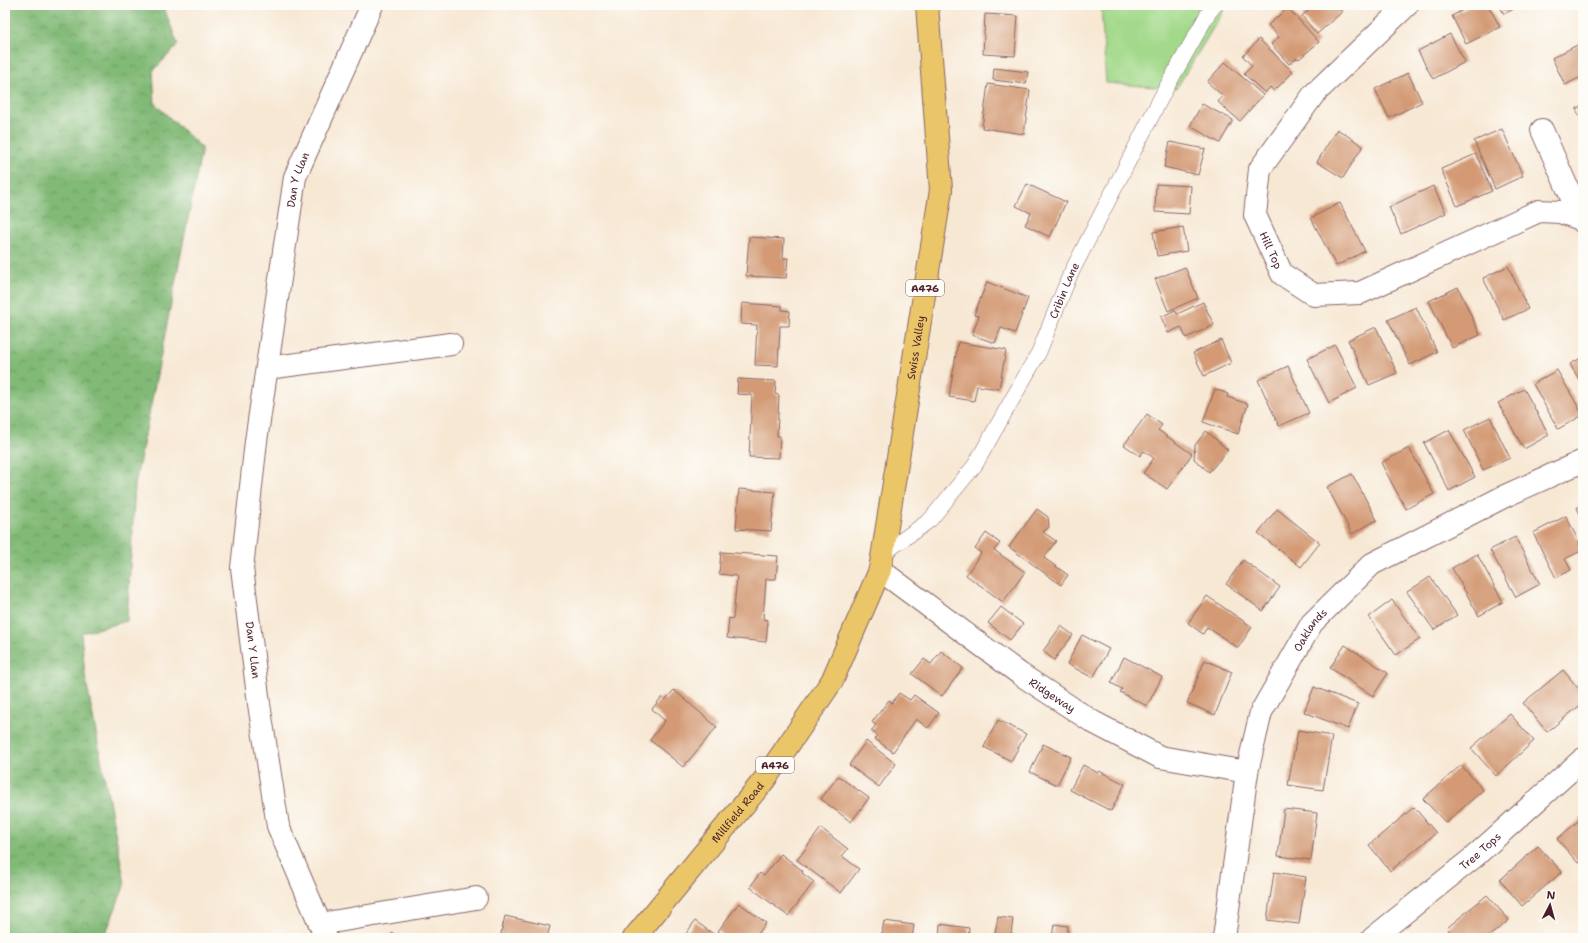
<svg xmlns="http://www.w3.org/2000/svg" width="1588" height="943" viewBox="0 0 1588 943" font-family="'Shantell Sans',sans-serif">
	<defs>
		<pattern id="forest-crowns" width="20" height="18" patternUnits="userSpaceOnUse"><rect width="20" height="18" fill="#81b976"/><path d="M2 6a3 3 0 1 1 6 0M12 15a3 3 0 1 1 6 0" fill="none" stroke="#6c9661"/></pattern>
	</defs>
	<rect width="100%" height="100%" fill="#fdfcf7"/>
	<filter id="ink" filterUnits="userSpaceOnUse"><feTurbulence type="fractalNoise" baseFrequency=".025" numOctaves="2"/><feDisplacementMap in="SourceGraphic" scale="8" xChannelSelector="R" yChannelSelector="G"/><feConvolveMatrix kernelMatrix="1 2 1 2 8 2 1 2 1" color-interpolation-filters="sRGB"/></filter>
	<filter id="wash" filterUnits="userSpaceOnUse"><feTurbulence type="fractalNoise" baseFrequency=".012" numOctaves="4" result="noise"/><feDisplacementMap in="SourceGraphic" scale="16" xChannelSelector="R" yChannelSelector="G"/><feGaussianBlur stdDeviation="0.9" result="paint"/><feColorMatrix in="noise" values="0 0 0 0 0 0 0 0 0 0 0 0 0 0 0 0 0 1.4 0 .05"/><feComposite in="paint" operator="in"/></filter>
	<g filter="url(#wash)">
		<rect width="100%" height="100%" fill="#f7e8d4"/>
		<path fill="#a2d98a" stroke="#767c5a" d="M1101,5H1227L1176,89L1106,83Z"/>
		<path fill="url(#forest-crowns)" stroke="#666c50" d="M5,5H163L178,45L153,71L155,104L202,148L135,485L127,621L81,633L85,675L125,884L104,938H5Z"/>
		<g id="blocks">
			<path fill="#d39a75" d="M1303,5H1336L1342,12L1317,34L1302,16L1308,11Z
				M1472,5H1488L1500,27L1466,44L1452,16Z
				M1499,5H1521L1504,14Z
				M1288,8L1319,42L1299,59L1297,58L1289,64L1271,44L1279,37L1268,25Z
				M985,14L1018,16L1015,56L983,54Z
				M1450,34L1465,62L1433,79L1418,51Z
				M1259,39L1293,72L1274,91L1270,87L1265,93L1244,74L1252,66L1243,56Z
				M1583,42V76L1565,85L1552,58Z
				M1225,62L1263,95L1240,121L1218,102L1223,96L1207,82Z
				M994,68L1028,72L1026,84L993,80Z
				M1408,73L1422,102L1389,118L1375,89Z
				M988,84L1030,90L1024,134L982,128Z
				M1202,104L1233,120L1220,143L1190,126Z
				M1583,105V124L1576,109Z
				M1337,129L1363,146L1343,178L1317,162Z
				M1502,129L1523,176L1495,189L1474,141Z
				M1170,142L1205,149L1198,175L1164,167Z
				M1476,154L1492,191L1457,206L1441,169Z
				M1027,184L1066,202L1050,237L1025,225L1031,213L1016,206Z
				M1156,184L1191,186L1189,214L1155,212Z
				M1433,186L1446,213L1401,234L1389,207Z
				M1340,203L1365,251L1336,266L1311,218Z
				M1183,227L1187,251L1157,256L1153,232Z
				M749,237L784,239L783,258H788L786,278L746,276Z
				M1508,266L1528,309L1504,320L1483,278Z
				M1185,267L1198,298L1168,311L1155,279Z
				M987,282L1028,298L1015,333L1001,328L995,343L972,335L979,316L974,315Z
				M1458,287L1480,335L1452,348L1429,301Z
				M1203,302L1214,325L1186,338L1181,327L1168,333L1161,317L1175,310L1177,314Z
				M742,303L782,306V310L790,311L789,326H780L778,366L755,365L757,325L741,324Z
				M1416,307L1437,352L1410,365L1388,320Z
				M1376,327L1397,373L1369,385L1348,340Z
				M1221,340L1231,363L1204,376L1193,353Z
				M958,342L1006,350L999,389L977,386L974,401L949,397Z
				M1335,345L1357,388L1329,403L1307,359Z
				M1583,357V387L1570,364Z
				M1288,366L1309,413L1279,426L1258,380Z
				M1557,370L1583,415L1558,429L1533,384Z
				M738,379L776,381L775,394L779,395L777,436H780L779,458L749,457L752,395L737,394Z
				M1215,389L1228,394L1227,397L1248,404L1238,434L1203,422Z
				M1524,389L1549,435L1524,449L1498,403Z
				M1147,414L1162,425L1158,430L1192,454L1167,489L1143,473L1154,458L1144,451L1140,456L1124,445Z
				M1490,417L1510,458L1483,470L1464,430Z
				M1449,430L1475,477L1449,491L1424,443Z
				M1206,431L1228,450L1209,472L1194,459L1195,445Z
				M1409,448L1434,494L1406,509L1381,463Z
				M1352,474L1377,520L1352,534L1327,487Z
				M739,489L775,492L771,531L736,529Z
				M1583,505V520L1577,508Z
				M1037,509L1048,517L1049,527L1043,532L1056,541L1044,558L1068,575L1061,585L1009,547Z
				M1277,509L1320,543L1301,567L1258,533Z
				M1566,516L1583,550L1565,559L1571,570L1556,578L1533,533Z
				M986,533L1000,543L994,550L1025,572L1003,602L966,575L981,553L975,549Z
				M1515,537L1540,584L1516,597L1490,550Z
				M721,552L778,556L776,579H766L763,619L768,620L766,642L727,638L729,618L733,619L737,576L719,574Z
				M1477,554L1503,602L1479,616L1452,568Z
				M1243,560L1280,587L1263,611L1226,584Z
				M1430,577L1457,615L1434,630L1407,592Z
				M1207,596L1252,627L1238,648L1207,627L1203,634L1188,623Z
				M1392,600L1420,639L1396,655L1369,617Z
				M1001,607L1023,624L1010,640L988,623Z
				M1061,626L1073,635L1054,660L1043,651Z
				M1082,635L1109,649L1093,678L1067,664Z
				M1345,645L1388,673L1373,696L1330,668Z
				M941,651L963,668L942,696L912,674L924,659L931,664Z
				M1124,657L1162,677L1147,706L1120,692L1122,689L1111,683Z
				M1205,660L1232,672L1215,715L1187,703Z
				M1563,670L1583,694V703L1547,732L1523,703Z
				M1314,687L1358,704L1348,729L1304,712Z
				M674,690L717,727L683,767L650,740L665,721L652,709L662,697L665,700Z
				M899,693L910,700L914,695L939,713L928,728L916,719L893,752L875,739L878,736L871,731L876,725L872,722L889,700L892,703Z
				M1510,714L1534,741L1496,776L1471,748Z
				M998,720L1026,734L1011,761L984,747Z
				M1298,730L1332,736L1323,790L1288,785Z
				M866,741L896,764L879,787L849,765Z
				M1043,744L1071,757L1057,785L1030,772Z
				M1083,765L1098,773L1099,771L1125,784L1111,811L1070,790Z
				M1461,765L1483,790L1446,823L1423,799Z
				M838,776L869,798L851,822L821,799Z
				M1414,807L1436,833L1390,871L1369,845Z
				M1284,809L1317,813L1311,860L1278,856Z
				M1583,817V859L1578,863L1557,839Z
				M821,828L848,849L842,856L859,869L841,893L797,860Z
				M1538,846L1562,872L1522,906L1500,880Z
				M781,854L803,871L802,873L814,882L788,916L750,887L760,873L764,876Z
				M1274,872L1306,877L1299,924L1267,920Z
				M1487,895L1509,920L1487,938H1456L1447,928Z
				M739,903L766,923L755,938H727L718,931Z
				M505,916L550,926L547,938H500Z
				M998,917L1013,919L1011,934L1028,938H994Z
				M695,921L719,938H683Z
				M884,921L914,925L912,938H881Z
				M940,924L969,928L968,938H939Z
				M1054,924L1068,926L1067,938H1052Z
				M393,933L398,938H387Z"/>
		</g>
	</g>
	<g filter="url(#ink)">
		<use href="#blocks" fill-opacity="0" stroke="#876566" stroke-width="1"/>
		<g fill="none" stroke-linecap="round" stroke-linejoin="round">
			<defs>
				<g id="service">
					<path id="s1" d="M884,553L930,520L975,465L1039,352L1070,275L1166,88L1209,12L1215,5"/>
				</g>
				<g id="minor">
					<path id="s2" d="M1407,5L1314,94L1260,169L1255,215L1282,274L1314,295L1360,293L1539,211L1560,212L1581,219L1583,222"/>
					<path d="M1542,130L1581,219"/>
					<path d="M267,368L451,344"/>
					<path id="s3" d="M880,570L1020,674L1093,722L1160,757L1247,772"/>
					<path d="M320,924L476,898"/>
					<path id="s4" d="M326,938L278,826L259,704L242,568L256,441L295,177L372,5"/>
					<path id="s5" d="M1224,938L1247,772L1261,712L1312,623L1372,564L1505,496L1583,461"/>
					<path id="s6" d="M1373,938L1474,857L1583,759"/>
				</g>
				<g id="primary">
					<path id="s7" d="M634,938L765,779L832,681L880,570L941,190L927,5"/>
				</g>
			</defs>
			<use href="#service" stroke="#876566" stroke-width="16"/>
			<use href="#minor" stroke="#876566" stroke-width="24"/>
			<use href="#primary" stroke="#876566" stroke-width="24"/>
			<use href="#service" stroke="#fff" stroke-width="15"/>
			<use href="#minor" stroke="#fff" stroke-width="22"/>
			<use href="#primary" stroke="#ebc669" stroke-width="22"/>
		</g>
	</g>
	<g text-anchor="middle" stroke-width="3" stroke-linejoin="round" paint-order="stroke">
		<g fill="#fdfcf7" stroke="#806168" stroke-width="1">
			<rect x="906" y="280" width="38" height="16" rx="3"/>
			<rect x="756" y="757" width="38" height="16" rx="3"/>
		</g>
		<g font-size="10" font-weight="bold" fill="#4a1f2b">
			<text x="925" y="292">A476</text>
			<text x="775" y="769">A476</text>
		</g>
		<g font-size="11" fill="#4a1f2b" stroke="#fdfcf7">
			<text dy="4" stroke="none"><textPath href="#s4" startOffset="775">Dan Y Llan</textPath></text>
			<text dy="4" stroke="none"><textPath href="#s2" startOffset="306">Hill Top</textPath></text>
			<text dy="4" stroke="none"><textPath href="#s1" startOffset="324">Cribin Lane</textPath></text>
			<text dy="4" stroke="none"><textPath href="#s7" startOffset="671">Swiss Valley</textPath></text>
			<text dy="4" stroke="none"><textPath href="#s5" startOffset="325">Oaklands</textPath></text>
			<text transform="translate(253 650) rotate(83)" y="4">Dan Y Llan</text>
			<text dy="4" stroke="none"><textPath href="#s3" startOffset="213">Ridgeway</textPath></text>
			<text dy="4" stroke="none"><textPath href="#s7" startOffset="163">Millfield Road</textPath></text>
			<text dy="4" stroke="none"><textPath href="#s6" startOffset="138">Tree Tops</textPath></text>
		</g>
	</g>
	<rect width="1588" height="943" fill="none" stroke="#fdfcf7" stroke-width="20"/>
	<g transform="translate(1550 905) rotate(6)" stroke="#fdfcf7" stroke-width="3" paint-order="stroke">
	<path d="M0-3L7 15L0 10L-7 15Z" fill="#4a1f2b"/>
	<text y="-6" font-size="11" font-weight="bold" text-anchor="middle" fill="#4a1f2b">N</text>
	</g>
</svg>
